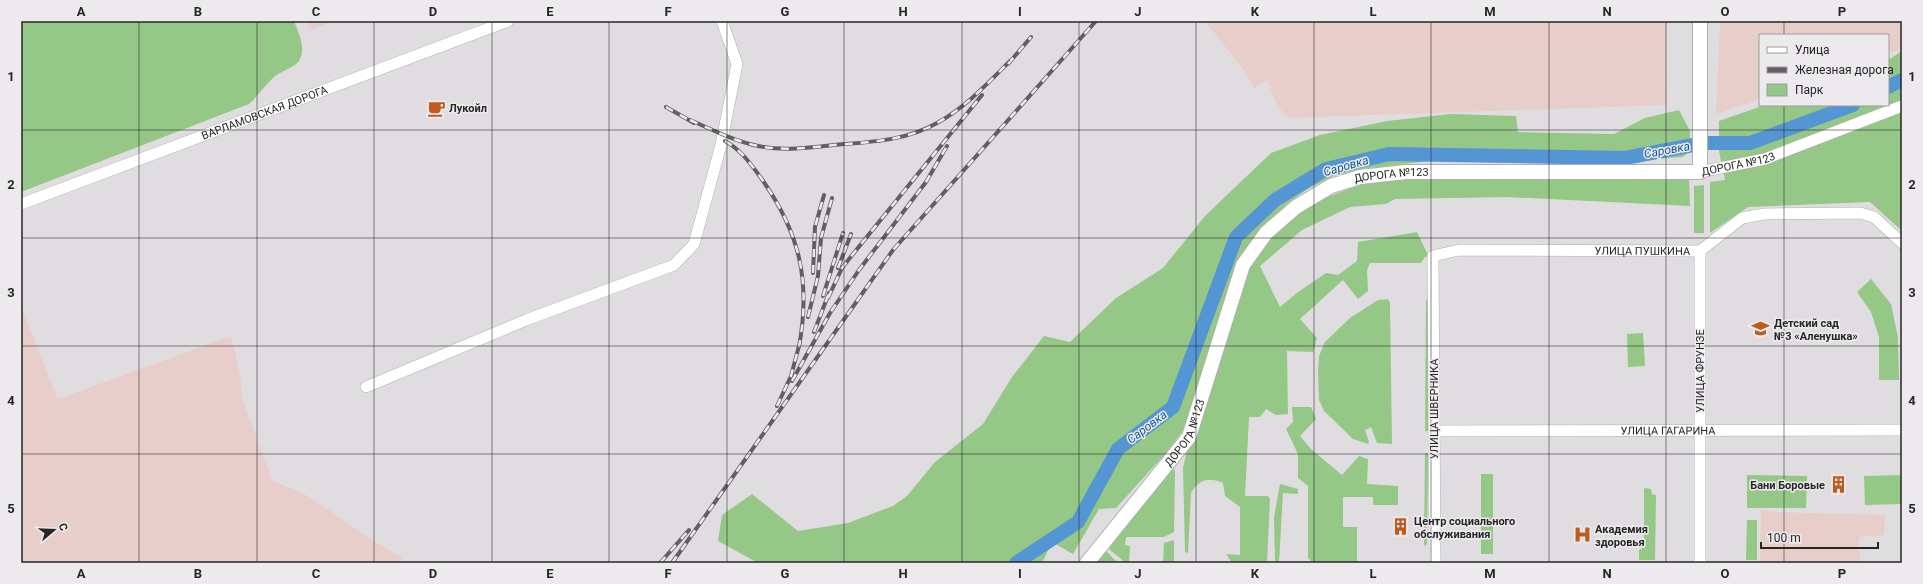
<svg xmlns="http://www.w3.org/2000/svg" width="1923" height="584" viewBox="0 0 1923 584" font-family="Roboto,sans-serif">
	<rect width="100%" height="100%" fill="#e0dde0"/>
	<path fill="#e8ceca" d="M306,21H334L310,30Z
		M1205,21H1666L1667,105L1289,118L1282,112L1272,95L1268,80L1254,88L1245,72Z
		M1720,21H1902V48L1888,54V35H1760V99L1716,114Z
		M21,305L57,397L61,398L231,336L240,374L242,397L272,480L308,496L372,540L402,557L399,563H21Z
		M1761,510L1777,512L1885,515L1884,535L1859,537L1860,560L1858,563H1765L1760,561Z"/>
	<path fill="#95c786" d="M21,21H294C299,34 310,56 293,66C287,70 280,72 274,77C265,85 258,96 249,104L21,192Z
		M1902,51V231L1870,202L1748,207L1710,233V182L1725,180L1719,151V121L1765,105H1888V60Z
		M1679,110L1690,131V151L1683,157L1578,164L1439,160L1361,169L1333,176L1308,189L1288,203L1240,256L1199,389L1182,432L1166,453L1116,508L1099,509L1073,554L1052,542L1042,563H758L718,541L722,515L752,494L798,531L848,523L893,506L907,496L935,462L983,424L1012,377L1044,336L1070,342L1116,298L1163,268L1205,216L1271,153L1320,135L1387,121L1451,114L1516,116L1518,132L1614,134L1645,118Z
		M1410,177H1689L1690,206L1507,197L1395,199L1386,204L1350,207L1302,230L1260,266L1280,307L1298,292L1326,273L1338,275L1357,261L1358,242L1417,232L1429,257H1425L1421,263H1370L1367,270L1368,291L1358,299L1343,280L1300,319L1317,338L1313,352L1287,351L1288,414L1276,415L1266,409L1260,417H1249L1245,496H1268L1270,499L1267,563H1232L1226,554L1240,555V507L1225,496L1223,483C1209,477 1199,479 1191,493L1188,553L1185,552L1183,468L1188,447L1247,268L1266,242L1300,211L1324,198L1363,184Z
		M1704,185V233H1694V186Z
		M1871,279L1891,304L1898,338L1899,380H1879V337L1871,312L1857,292Z
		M1388,299L1390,303L1392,444L1377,443L1371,427L1365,430L1369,442L1368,444L1353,439L1324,411L1319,400L1318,372L1319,356L1325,342L1350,318L1378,300Z
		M1428,299V431H1425L1426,300Z
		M1643,333L1645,366L1628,367L1627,334Z
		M1292,407H1311L1316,419L1300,436L1311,449L1342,475L1359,456L1368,459L1367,484L1398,486V505H1373V497H1343V527H1357V563H1313L1308,558V486L1298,478V454L1286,429L1293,422Z
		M1425,453H1428L1427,544L1424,546Z
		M1172,463L1175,472L1174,532L1164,537H1126L1125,545L1130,546L1129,563H1126L1110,550L1107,540Z
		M1481,474H1493V554H1481Z
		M1747,475L1807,476L1806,508H1747Z
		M1902,475V504L1865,505L1864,476Z
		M1280,484L1298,489V494L1283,493L1279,563H1275L1274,517Z
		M1644,488L1651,489L1652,494L1656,495L1655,560H1639V550L1644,547Z
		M1747,520H1757V560H1746Z
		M1174,540V563H1163L1164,543Z
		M1103,548L1118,563H1093Z"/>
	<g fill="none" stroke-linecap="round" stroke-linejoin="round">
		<path stroke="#5495d4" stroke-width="14" d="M1888,87L1902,80
			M1016,563L1078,522L1118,449L1173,407L1236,237L1275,200L1326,169L1389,154L1625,158L1704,143H1750L1853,105"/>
		<defs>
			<g id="minor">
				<path id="s1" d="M1700,172L1765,159L1902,106"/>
				<path id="s2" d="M21,204L508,21"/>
				<path d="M366,387L526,320L674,265L694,244L721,145L737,64L722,21"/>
				<path id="s3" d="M1434,431L1902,430"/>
				<path id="s4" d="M1435,563L1433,256L1459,250L1700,251L1742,218L1764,214L1860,213L1874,217L1902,243"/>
				<path d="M1700,563V251"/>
			</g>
			<g id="major">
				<path id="s5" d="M1087,563L1189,437L1243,265L1266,233L1296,207L1331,186L1360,177L1406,172H1700V21"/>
			</g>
		</defs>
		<use href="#minor" stroke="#b1afb2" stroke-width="12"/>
		<use href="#major" stroke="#b1afb2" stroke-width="16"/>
		<use href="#minor" stroke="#fff" stroke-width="11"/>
		<use href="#major" stroke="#fff" stroke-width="14"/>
		<defs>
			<path id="rail" d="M1008,64L1031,37
				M666,107L694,123
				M690,120C713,130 734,141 758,146C782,151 810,148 834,145C869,142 906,141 937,123C966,107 988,83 1011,60
				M725,141C740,149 751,164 761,178C800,233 811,281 799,347
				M838,268L851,234
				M813,273L815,227L824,195
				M823,296L843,233
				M828,298L842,268L853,254L982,95
				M808,317L818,276L821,238L832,198
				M814,332L829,293
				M792,381L830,313L859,270L926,182L947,146
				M777,406L791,376L800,342
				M660,563L689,530
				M672,563L893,250L1096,21"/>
		</defs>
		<use href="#rail" stroke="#615f61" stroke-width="4"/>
		<use href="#rail" stroke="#edeaee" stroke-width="2.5" stroke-dasharray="8" stroke-linecap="butt"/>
	</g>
	<path fill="none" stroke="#262526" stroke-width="1" stroke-opacity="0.55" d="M139,21V563M257,21V563M374,21V563M492,21V563M609,21V563M727,21V563M844,21V563M962,21V563M1079,21V563M1196,21V563M1314,21V563M1431,21V563M1549,21V563M1666,21V563M1784,21V35M1784,105V563M21,130H1902M21,238H1902M21,346H1902M21,454H1902"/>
	<defs>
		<symbol id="cafe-bare" viewBox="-9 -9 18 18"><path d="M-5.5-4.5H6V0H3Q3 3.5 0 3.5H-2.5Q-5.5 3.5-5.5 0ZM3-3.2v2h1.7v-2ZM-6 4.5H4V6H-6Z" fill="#bd5c1c" stroke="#edeaee" stroke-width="2.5" paint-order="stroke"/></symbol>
		<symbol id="school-bare" viewBox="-9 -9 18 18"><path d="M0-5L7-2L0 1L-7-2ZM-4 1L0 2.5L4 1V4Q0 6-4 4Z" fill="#bd5c1c" stroke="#edeaee" stroke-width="2.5" paint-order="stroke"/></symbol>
		<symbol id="building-bare" viewBox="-9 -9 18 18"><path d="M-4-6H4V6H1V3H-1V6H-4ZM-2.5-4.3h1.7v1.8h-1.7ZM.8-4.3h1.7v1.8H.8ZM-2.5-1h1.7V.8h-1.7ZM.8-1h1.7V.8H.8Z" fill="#bd5c1c" stroke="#edeaee" stroke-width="2.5" paint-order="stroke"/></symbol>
		<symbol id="hospital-bare" viewBox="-9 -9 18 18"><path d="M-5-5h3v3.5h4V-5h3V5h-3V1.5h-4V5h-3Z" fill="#bd5c1c" stroke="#edeaee" stroke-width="2.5" paint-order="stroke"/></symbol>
	</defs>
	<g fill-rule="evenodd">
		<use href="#cafe-bare" x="424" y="96" width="25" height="25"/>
		<use href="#school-bare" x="1748" y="316" width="25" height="25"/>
		<use href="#building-bare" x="1826" y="472" width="25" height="25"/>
		<use href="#building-bare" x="1388" y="514" width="25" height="25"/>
		<use href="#hospital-bare" x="1570" y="522" width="25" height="25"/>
	</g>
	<g text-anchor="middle" stroke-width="3" stroke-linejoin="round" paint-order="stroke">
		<g font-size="11" font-weight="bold" fill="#262526" stroke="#edeaee" text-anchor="start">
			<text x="449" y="112">Лукойл</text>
			<text x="1774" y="327">Детский сад<tspan x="1774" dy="13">№3 «Аленушка»</tspan></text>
			<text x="1825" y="489" text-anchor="end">Бани Боровые</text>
			<text x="1414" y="525">Центр социального<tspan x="1414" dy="13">обслуживания</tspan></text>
			<text x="1595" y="533">Академия<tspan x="1595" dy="13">здоровья</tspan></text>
		</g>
		<g font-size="11" fill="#262526" stroke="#edeaee">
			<text dy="4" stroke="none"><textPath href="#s2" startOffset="260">ВАРЛАМОВСКАЯ ДОРОГА</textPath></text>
			<text dy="4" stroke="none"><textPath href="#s1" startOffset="39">ДОРОГА №123</textPath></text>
			<text dy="4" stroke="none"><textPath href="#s5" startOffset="524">ДОРОГА №123</textPath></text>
			<text dy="4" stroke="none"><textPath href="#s4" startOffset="517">УЛИЦА ПУШКИНА</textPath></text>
			<text transform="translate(1700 371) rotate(-90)" y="4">УЛИЦА ФРУНЗЕ</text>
			<text transform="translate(1434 409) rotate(-90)" y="4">УЛИЦА ШВЕРНИКА</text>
			<text dy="4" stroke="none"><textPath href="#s3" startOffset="234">УЛИЦА ГАГАРИНА</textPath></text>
			<text dy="4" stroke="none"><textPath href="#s5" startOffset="164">ДОРОГА №123</textPath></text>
		</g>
		<g font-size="12" font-style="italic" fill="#0f5793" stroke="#edeaee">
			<text transform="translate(1667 150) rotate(-10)" y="4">Саровка</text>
			<text transform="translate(1346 166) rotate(-16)" y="4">Саровка</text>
			<text transform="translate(1147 427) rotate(-37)" y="4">Саровка</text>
		</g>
	</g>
	<rect width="1923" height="584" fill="none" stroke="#edeaee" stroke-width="44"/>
	<rect x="1759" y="34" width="130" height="72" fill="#edeaee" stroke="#9d9b9e"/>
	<rect x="1767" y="47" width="20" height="6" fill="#ffffff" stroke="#9d9b9e"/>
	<text x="1795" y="54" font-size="12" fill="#262526">Улица</text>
	<rect x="1767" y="67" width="20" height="6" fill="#615f61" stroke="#9d9b9e"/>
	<text x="1795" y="74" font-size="12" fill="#262526">Железная дорога</text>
	<rect x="1767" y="84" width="20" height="12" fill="#95c786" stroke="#9d9b9e"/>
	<text x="1795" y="94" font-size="12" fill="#262526">Парк</text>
	<g transform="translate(54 530) rotate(71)" stroke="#edeaee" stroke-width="3" paint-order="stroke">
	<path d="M0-3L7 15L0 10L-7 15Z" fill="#262526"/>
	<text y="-6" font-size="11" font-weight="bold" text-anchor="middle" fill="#262526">С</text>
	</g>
	<path d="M1761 542v6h117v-6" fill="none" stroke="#262526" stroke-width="2"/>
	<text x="1767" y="542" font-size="12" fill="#262526" stroke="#edeaee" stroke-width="3" paint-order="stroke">100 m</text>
	<rect x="22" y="22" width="1879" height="540" fill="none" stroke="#262526" stroke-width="1.5"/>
	<g font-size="13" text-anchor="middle" font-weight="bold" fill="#262526">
		<text x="81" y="16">A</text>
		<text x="198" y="16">B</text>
		<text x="316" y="16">C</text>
		<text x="433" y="16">D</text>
		<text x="550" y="16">E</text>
		<text x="668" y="16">F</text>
		<text x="785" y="16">G</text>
		<text x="903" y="16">H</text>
		<text x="1020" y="16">I</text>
		<text x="1138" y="16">J</text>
		<text x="1255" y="16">K</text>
		<text x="1373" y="16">L</text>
		<text x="1490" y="16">M</text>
		<text x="1607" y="16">N</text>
		<text x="1725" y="16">O</text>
		<text x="1842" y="16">P</text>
		<text x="11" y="81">1</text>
		<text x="1912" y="81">1</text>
		<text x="11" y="189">2</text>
		<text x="1912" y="189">2</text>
		<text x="11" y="297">3</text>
		<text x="1912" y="297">3</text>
		<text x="11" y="405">4</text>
		<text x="1912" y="405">4</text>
		<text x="11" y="513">5</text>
		<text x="1912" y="513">5</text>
		<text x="81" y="578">A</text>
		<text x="198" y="578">B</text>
		<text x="316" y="578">C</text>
		<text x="433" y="578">D</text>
		<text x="550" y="578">E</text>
		<text x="668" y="578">F</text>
		<text x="785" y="578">G</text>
		<text x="903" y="578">H</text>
		<text x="1020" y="578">I</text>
		<text x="1138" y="578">J</text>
		<text x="1255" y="578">K</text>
		<text x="1373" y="578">L</text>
		<text x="1490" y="578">M</text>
		<text x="1607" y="578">N</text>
		<text x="1725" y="578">O</text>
		<text x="1842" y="578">P</text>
	</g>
</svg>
